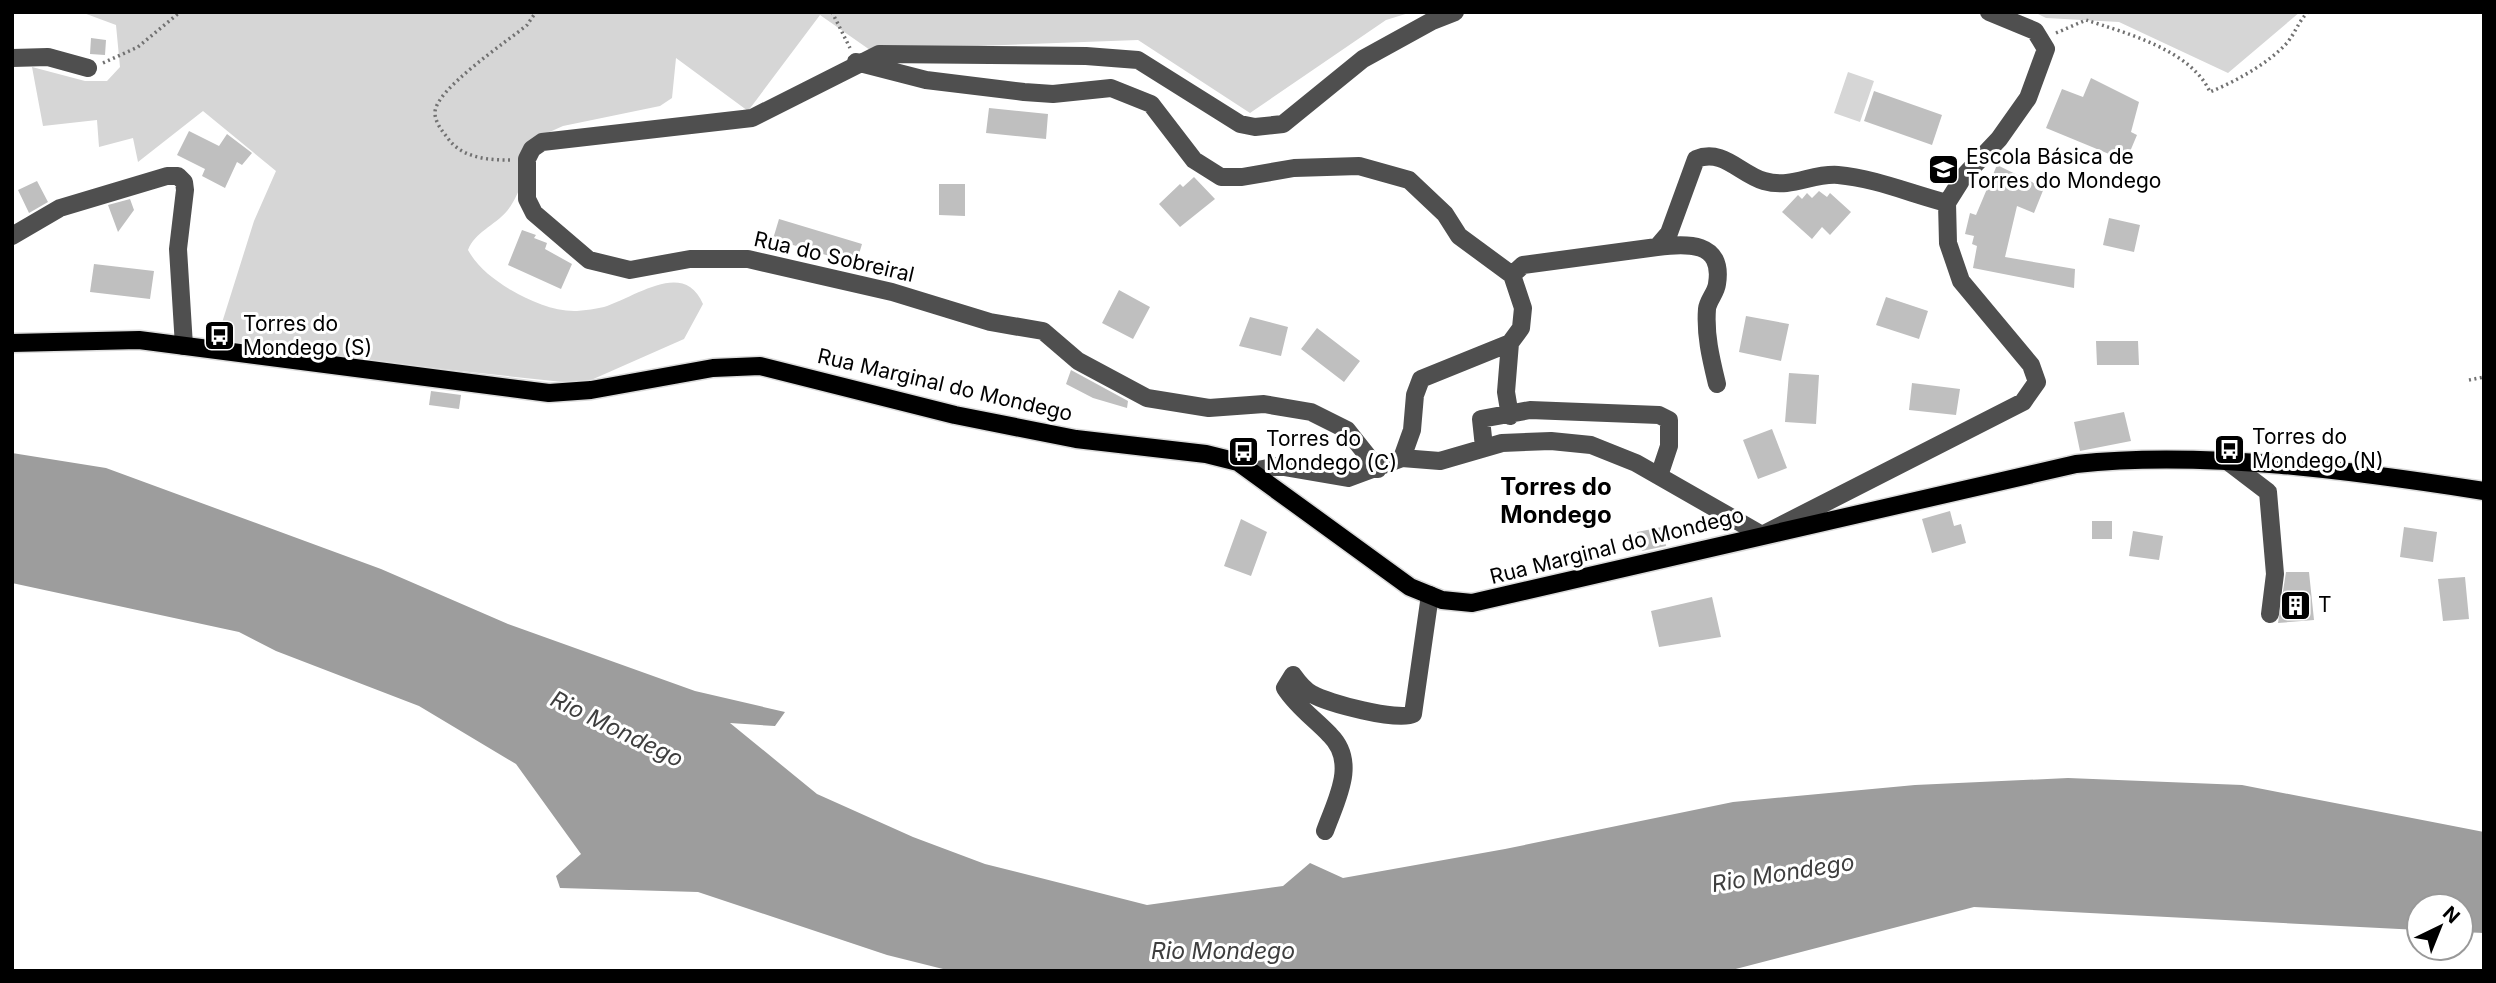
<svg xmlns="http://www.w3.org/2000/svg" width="2496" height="983" viewBox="0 0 2496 983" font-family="Inter,sans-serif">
	<rect width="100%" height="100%" fill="#fff"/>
	<path fill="#d6d6d6" d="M81,12H1412L1386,20L1250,113L1138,40L870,50L820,15L748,111L676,58L672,98L660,106L563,126L536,138C528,161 522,193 507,211C494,226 475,232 468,250C478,268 493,279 511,290C530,301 555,312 577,311C586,310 596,309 604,307C636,297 684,259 703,304L684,339L582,384L215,345L254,221L276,171L203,111L138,162L133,138L99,147L97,120L43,126L32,67L85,81H107L120,67L116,25Z
		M2034,12H2300L2228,73L2119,22L2046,18Z
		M1848,72L1874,81L1860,122L1834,113Z"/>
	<path fill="#9d9d9d" d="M12,453L106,468L381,569L508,624L695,691L785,712L775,726L730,723L817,794L913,837L985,864L1147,905L1283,886L1310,863L1343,878L1505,849L1733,802L1915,785L2068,778L2242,785L2484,832V933L2461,932V906H2419V930L1974,907L1728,971H951L887,955L698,892L560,888L556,876L581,854L516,764L419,706L276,651L239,632L12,583Z"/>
	<path fill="#bfbfbf" d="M91,38L106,40L105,55L90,54Z
		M2091,78L2139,102L2131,132L2137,135L2126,161L2046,128L2062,89L2083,97Z
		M1874,91L1942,115L1932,145L1864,121Z
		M989,108L1048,114L1046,139L986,133Z
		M189,131L219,146L227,134L252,153L242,165L237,162L225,188L202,176L205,169L177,155Z
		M1997,165L2044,188L2034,213L2017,206L2005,257L2075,269L2074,288L1973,268L1977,246L1972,244L1974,236L1965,234L1970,213L1976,215Z
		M1194,177L1215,199L1180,227L1159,204L1180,184L1183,187Z
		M37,181L48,202L29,213L18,190Z
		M939,184H965V216L939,215Z
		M1819,191L1827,197L1830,193L1851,212L1830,235L1822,227L1812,239L1782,212L1798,195L1802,199L1807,193L1812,198Z
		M130,199L134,210L118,232L108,205Z
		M2109,218L2140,225L2134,252L2103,245Z
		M779,219L862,244L856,264L773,239Z
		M522,230L536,235L534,238L547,243L545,249L572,264L561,289L508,265Z
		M94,264L154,271L150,299L90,292Z
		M1119,290L1150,307L1133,339L1102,323Z
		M1886,297L1928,311L1919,339L1876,325Z
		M1746,316L1789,324L1781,361L1739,352Z
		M1250,317L1288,327L1281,356L1239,346Z
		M1317,328L1360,361L1344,382L1301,349Z
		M2096,341H2138L2139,365H2097Z
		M1071,370L1128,401L1127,408L1093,398L1066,384Z
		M1789,373L1819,375L1816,424L1785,422Z
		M1912,383L1960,389L1956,415L1909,410Z
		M431,391L461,395L459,409L429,405Z
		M2124,412L2131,441L2080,451L2074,422Z
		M1772,429L1787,468L1758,479L1743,440Z
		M1950,511L1954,526L1961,524L1966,543L1932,553L1922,519Z
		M1241,519L1267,532L1251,576L1224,566Z
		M2092,521H2112V539H2092Z
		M1662,527L1666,546L1642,551L1637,532Z
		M2404,527L2437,532L2433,562L2400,557Z
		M2133,531L2163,536L2159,560L2129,556Z
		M2286,572H2309L2314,620L2278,623Z
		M2465,577L2469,619L2443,621L2438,579Z
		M1712,597L1721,637L1659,647L1651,611Z"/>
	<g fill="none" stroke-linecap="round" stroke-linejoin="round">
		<defs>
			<path id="major" d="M12,343L139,340L549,393L591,390L713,368L760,366L955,415L1076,439L1206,454L1238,462L1410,587L1442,600L1472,603L2076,464C2205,450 2355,471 2484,491"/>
		</defs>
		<use href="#major" stroke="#dbdbdb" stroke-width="21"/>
		<path stroke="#717171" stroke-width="3.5" stroke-dasharray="2 3.5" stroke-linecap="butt" d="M832,12L850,48
			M2056,33L2086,20C2126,33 2191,50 2210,92C2236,81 2266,65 2286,44C2295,34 2298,22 2308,12
			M103,63L138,47L180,12
			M510,160C487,160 461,158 447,137C442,131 435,122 435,113C434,90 508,41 527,25L536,12
			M2469,380L2484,377"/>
		<path stroke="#4f4f4f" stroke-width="18" d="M12,58L48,57L88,68
			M856,62L926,80L1024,92L1053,94L1111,88L1151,104L1194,160L1221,177H1242L1294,168L1359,166L1409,180L1445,214L1459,236L1512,275L1523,308L1521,328L1510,343L1506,392L1510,416
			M12,236L60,208L167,176H178L184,182L185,190L178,249L184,346
			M1657,247C1686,243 1724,241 1717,284C1716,293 1708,300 1707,309C1705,335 1711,359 1717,384
			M1512,275L1523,265L1657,247L1669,233L1696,159C1723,148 1740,174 1764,181C1793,189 1811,173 1838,175C1874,178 1912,194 1947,203
			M1484,447L1481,419L1530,410L1659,415L1669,420V446L1659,476
			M1402,458L1440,461L1502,443L1551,441L1591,445L1636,463L1762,535L2023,402L2037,382L2031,365L1961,281L1948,243L1947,203L1964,176L1999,139L2028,98L2046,49L2035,31L1989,12
			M2230,463L2268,492L2275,574L2270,614
			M1378,469L1347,430L1311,412L1264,404L1209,408L1147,398L1078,361L1043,331L990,322L892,292L748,259H690L630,270L589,260L534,213L527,199V159L532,149L542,142L752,118L879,54L1086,56L1138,60L1240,124L1255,127L1283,124L1363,59L1432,21L1455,12
			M1253,471L1278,466L1348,478L1402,458L1412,430L1415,395L1421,379L1510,343
			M1325,831C1336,800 1358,763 1330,735C1315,719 1297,707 1285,688L1293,675C1298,682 1304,690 1312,694C1327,703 1399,722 1413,714L1430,595"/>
		<use href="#major" stroke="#000" stroke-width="18"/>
	</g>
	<defs>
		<symbol id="school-square" viewBox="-11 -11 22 22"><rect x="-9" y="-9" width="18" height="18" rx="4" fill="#000" stroke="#fff"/><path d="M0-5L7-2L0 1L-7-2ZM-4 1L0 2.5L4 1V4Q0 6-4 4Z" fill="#fff"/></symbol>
		<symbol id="bus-square" viewBox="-11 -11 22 22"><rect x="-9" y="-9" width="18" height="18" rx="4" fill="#000" stroke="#fff"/><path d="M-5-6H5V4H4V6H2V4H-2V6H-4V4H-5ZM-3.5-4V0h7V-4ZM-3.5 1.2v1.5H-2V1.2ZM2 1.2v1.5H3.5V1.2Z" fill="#fff"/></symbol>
		<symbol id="building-square" viewBox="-11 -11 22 22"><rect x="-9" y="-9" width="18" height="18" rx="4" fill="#000" stroke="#fff"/><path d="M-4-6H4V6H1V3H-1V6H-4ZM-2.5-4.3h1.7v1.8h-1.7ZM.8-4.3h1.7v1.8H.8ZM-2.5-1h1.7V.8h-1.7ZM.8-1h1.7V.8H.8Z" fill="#fff"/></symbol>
	</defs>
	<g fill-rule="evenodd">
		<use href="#school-square" x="1926" y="152" width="35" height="35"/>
		<use href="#bus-square" x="202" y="318" width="35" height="35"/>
		<use href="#bus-square" x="2212" y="432" width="35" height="35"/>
		<use href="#bus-square" x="1226" y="434" width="35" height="35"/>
		<use href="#building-square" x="2278" y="588" width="35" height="35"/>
	</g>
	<g text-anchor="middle" stroke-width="6" stroke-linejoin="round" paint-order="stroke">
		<g font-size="21" fill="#000" stroke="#fff" text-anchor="start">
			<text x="1966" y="164">Escola Básica de<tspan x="1966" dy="24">Torres do Mondego</tspan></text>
			<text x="243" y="331">Torres do<tspan x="243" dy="24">Mondego (S)</tspan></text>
			<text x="2252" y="444">Torres do<tspan x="2252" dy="24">Mondego (N)</tspan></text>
			<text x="1266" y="446">Torres do<tspan x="1266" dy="24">Mondego (C)</tspan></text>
			<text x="2318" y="612">T</text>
		</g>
		<g font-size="21" fill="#000" stroke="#fff">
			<text transform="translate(834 257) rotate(13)" y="7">Rua do Sobreiral</text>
			<text transform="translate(945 385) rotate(13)" y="7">Rua Marginal do Mondego</text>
			<text transform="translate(1617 546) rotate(-14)" y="7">Rua Marginal do Mondego</text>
		</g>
		<g font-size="23" font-style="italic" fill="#3e3e3e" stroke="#fff">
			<text transform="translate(617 729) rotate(26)" y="8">Rio Mondego</text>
			<text transform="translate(1783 873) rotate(-9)" y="8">Rio Mondego</text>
			<text x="1223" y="959">Rio Mondego</text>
		</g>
		<g font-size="24" font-weight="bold" fill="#000" stroke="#fff">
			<text x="1556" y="495">Torres do<tspan x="1556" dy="28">Mondego</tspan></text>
		</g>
	</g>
	<rect width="2496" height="983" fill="none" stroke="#000000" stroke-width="28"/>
	<g transform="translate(2440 927) rotate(43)"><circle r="33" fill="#ffffff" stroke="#999999" stroke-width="2"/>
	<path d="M0-5L12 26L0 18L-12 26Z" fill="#000000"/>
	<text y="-10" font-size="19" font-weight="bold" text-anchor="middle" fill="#000000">N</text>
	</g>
</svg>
